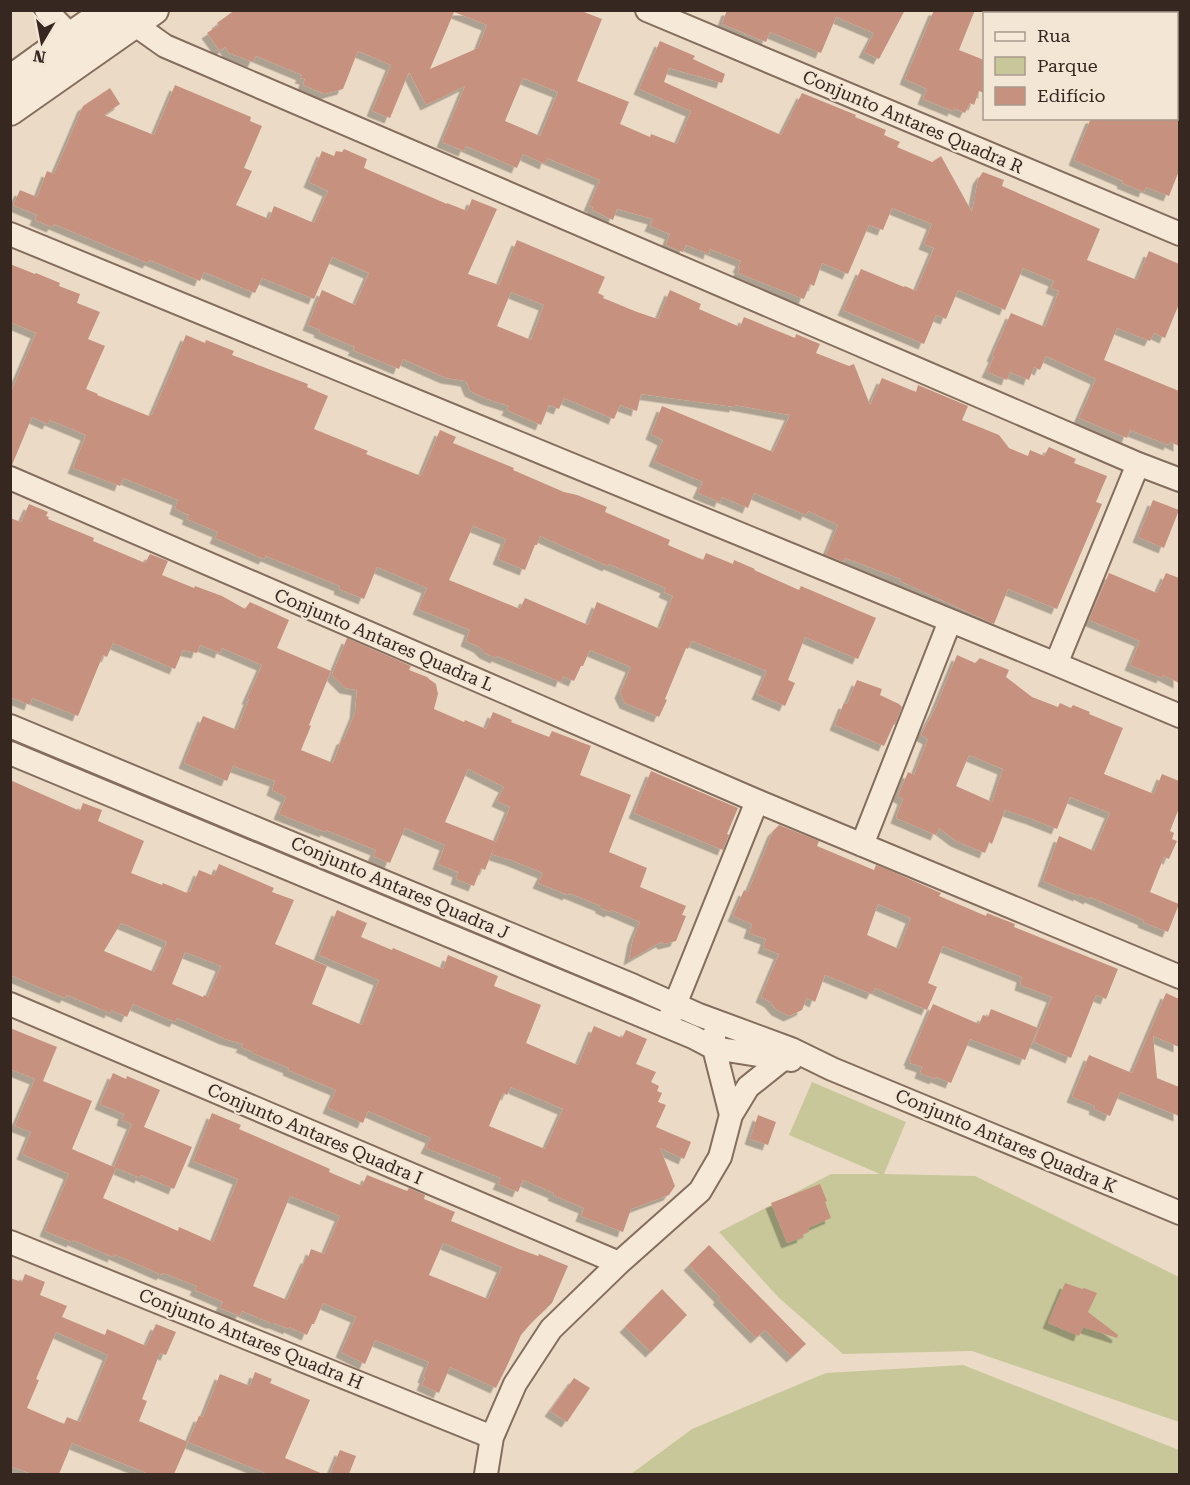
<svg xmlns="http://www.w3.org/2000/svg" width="1190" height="1485" viewBox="0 0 1190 1485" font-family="'Roboto Serif',serif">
	<defs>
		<filter id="shadow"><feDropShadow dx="-5.5" dy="5.5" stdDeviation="0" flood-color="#0004"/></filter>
	</defs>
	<rect width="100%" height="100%" fill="#ebdbc6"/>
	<path fill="#c8c79a" d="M812,1082L906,1122L884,1174L975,1176L1179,1277V1422L972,1351L843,1354L778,1297L719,1232L831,1174H880L789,1135Z
		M963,1365L1179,1450V1474H631L692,1429L826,1373Z"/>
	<path fill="#c6927f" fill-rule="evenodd" filter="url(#shadow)" d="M235,10H579L602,19L577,81L629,102L620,124L650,137L651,134L677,144L691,111L639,89L660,41L695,56L693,59L725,74L722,83L669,68L664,82L781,135L802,93L856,115L855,117L886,130L884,135L900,142L897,147L932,162L941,156L972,212L978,179L983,172L1004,180L1002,186L1100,229L1087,260L1137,280L1149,251L1179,264V304L1165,338L1154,333L1150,341L1117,328L1104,360L1179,391V446L1170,442L1169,445L1130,430L1127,438L1079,418L1096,379L1046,356L1040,370L1034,367L1029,380L1010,372L1007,380L987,372L994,357L992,356L1011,313L1045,327L1059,291L1051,288L1054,281L1023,268L1005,310L958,290L946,319L936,315L924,344L843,310L861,269L904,287L905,286L916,291L934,248L924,244L932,224L892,208L883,230L869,225L848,274L822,263L814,286L810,284L804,299L738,273L740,268L738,267L741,261L710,249L709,254L686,245L683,252L666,245L670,234L650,226L653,219L617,209L613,220L592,210L593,207L589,206L600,180L547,158L545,164L523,154L517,168L466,146L464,151L442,142L465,86L426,105L409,72L390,118L372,111L391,65L358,51L343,89L325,94L303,85L305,79L300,78L302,75L256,56L253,62L229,53L225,47L220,51L207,33L219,25L217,23ZM454,12L487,25L478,48L430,69ZM523,78L558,92L540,136L505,121Z
		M727,10H905L879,59L864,52L874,33L836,17L821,53L770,32L766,42L722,24Z
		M934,10H975L959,50L984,60V93L979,91L974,105L970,103L965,113L954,108L953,111L923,99L927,89L905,79Z
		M175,85L251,117L250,121L262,126L244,168L252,171L236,205L269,219L274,206L314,223L328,191L309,182L322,151L334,156L336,151L342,152L344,149L367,159L364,168L447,204V203L467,211L472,199L497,209L468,274L499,285L517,240L605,277L598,293L604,296L603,298L637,312L658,319L670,290L701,304L699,309L740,327L744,317L795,338L796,334L820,344L816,353L849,366L854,364L870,405L882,378L916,392L918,385L968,406L962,420L999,435L1009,448L1028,456L1030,450L1044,456L1049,447L1076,459L1074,463L1107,476L1096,502L1102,504L1057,609L1008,589L994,624L900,581L901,579L845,558L844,562L826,555L838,525L808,511L806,515L754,493L748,508L722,497L720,502L698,493L703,482L654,461L663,440L651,434L662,406L773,452L790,415L735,405V407L641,394L637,411L620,405L614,419L564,398L559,409L549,405L541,425L507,410L509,406L487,399L470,391L466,381L446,378L403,359L399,369L353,350L355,347L319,332L320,330L308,325L322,290L355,305L369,273L332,257L314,299L262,278L255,293L204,272L200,281L150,260L148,263L54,224L52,227L35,220L37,215L13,205L20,190L37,197L47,171L54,174L83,106L110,88L120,104L104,115L154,135ZM511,292L544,305L531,340L497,326Z
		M1091,118H1179V171L1169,196L1146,187L1144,192L1122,183L1123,181L1074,160Z
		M10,264L35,274L36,273L60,283L59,286L80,294L77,303L100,312L88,339L105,346L86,389L98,394L97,395L149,416L150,414L152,415L186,335L205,343L206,340L234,351L232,355L308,384L307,387L328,396L314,429L368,451L366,454L421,476L440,430L456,437L453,443L514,468L513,470L564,492L577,495L607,507L605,512L670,540L668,545L703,560L706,553L733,564L734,560L755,569L754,570L799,590L801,586L876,618L858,659L805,637L788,680L795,683L785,706L757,694L767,671L692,641L688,649L686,648L665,699L667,700L659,717L625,703L620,693L631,667L590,650L583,666H581L574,681L563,676L561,682L497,656L496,658L485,653L479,647L466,641L470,630L418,609L427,588L377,567L364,599L339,589L340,586L266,556L264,559L215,538L218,532L187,519L189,515L175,509L178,500L123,478L120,486L73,468L86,435L50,420L48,424L32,417L12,465H10V394L36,333L10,322ZM473,526L506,539L498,559L525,570L535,545H537L540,536L608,566L609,564L666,588L664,592L673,596L660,629L597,602L588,625L525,598L520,609L449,580Z
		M1153,500L1179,510L1164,548L1138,537Z
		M29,504L48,512L46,516L49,517L48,519L94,538L93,541L145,563L150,554L168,561L162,575L194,588L195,586L222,596L245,609L250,602L289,620L277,648L331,671L309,725L311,726L301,750L333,763L342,739H344L355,713L357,690L345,688L332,675L347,638L411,666L409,670L427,677L429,679L436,684L438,694L434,709L464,722L465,720L486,729L493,712L512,720L511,722L549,737L552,731L591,746L580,775L631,795L609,852L647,868L640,887L686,906L682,915L686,916L676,941L664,944L661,942L629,960L633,939L640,922L612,910L610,912L601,908V906L569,893L568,895L538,883L543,873L511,860L491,854L510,807L497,801L504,787L468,769L445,822L496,842L485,870L481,868L474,886L456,879L458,872L438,864L445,845L405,828L390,863L373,856L376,850L326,830L325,832L279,814L286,797L272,790L275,781L233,766L227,781L184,763L203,716L237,730L249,699H247L262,665L222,648L220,653L200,645L197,653L183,650L175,669L113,643L107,657L103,655L78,716L32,698L30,705L10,697V518L21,522Z
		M1109,573L1157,593L1166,573L1179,578V683L1163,675L1162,678L1130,665L1140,641L1089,620Z
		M957,655L975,663L980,658L1009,670L1006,677L1032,697L1058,707L1060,703L1071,708L1073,705L1090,712L1089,714L1123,728L1104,774L1154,794L1162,774L1179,781V808L1170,831L1174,833L1172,839L1177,841L1169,859L1164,857L1150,892L1179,904L1168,932L1143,922L1144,920L1090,897L1089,899L1079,894V896L1043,881L1059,836L1094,851L1110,813L1070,797L1057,829L1032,819L1005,810L992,844L989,842L985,853L956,841L939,828L936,835L896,818L903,799L898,796L908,772L914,775L928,739L921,735L935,709ZM969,755L1003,769L992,802L956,786Z
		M857,680L882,689L880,695L899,704L902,707L895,725L894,724L884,746L835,725L844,703L847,704Z
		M651,771L738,808L727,834L729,835L723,850L634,813Z
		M10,780L80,811L83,803L102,810L98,821L144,841L131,873L162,885L163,883L187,893L188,891L190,892L199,870L214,876L219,864L274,888L272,892L294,900L275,944L327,966L312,1004L336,1014L362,1025L379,980L319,955L337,910L367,923L361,937L392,950L393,948L443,969L448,955L498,976L494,986L541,1005L526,1043L561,1058L578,1065L594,1026L622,1038L626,1030L647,1039L636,1064L656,1072L651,1082L659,1086L657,1091L662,1093L658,1102L666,1105L656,1127L691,1142L684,1159L660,1148L675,1186L669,1195L631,1209L623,1232L581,1216L584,1208L553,1195L554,1193L523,1180L518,1192L498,1184L501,1178L426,1148L431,1138L368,1111L363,1123L328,1108L336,1090L288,1070L289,1068L253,1053V1052L241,1047L243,1044L225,1039L177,1018L175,1022L133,1004L127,1017L111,1010L110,1013L67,995L65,998L10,975ZM121,923L167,942L154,972L104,951ZM185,952L221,966L208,997L204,995L203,997L172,984ZM511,1087L563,1109L545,1149L489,1126L503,1093L507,1095Z
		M779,825L819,841L817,846L874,870L876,865L891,871L941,893L939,896L986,916L987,913L997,917L1015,924L1014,927L1118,969L1106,999L1096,995L1071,1058L1034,1042L1052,997L1020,985L1022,977L943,946L928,983L937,987L927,1010L875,988L872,994L825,975L815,1002L807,998L802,1010L789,1016L777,1010L770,1002L761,997L779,954L763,948L766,939L749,933L752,924L733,916L744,890L748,892L773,831ZM878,904L911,918L899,949L867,935Z
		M1166,993L1179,999V1047L1153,1036L1157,1078L1179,1087V1116L1120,1092L1110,1116L1094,1109L1095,1106L1072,1097L1089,1055L1132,1073Z
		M933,1004L979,1024L983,1015L988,1017L991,1009L1038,1028L1025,1060L970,1039L951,1083L936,1077L935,1079L920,1073L922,1067L910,1063L911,1061L909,1060Z
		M10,1028L57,1047L43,1081L92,1101L72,1149L116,1168L103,1198L178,1231L179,1227L213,1242L238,1179L193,1161L212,1113L241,1125L239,1129L330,1169L329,1172L362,1186L367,1175L407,1191L409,1188L425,1195L424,1199L455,1212L451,1221L519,1249L538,1256L539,1254L568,1266L552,1303L532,1322L521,1335L507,1366L496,1388L450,1367L439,1393L422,1385L425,1378L423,1377L429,1362L375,1340L365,1364L341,1352L356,1317L323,1303L314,1324H312L307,1335L289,1327V1329L274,1323H271L242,1311L240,1316L220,1308L223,1302L195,1290L197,1286L163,1273L162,1275L114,1254L113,1257L73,1240L72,1242L45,1231L69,1174L22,1154L31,1132L15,1126L35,1079L10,1069ZM290,1196L340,1216L324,1254L311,1249L308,1258H306L287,1300L253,1286ZM443,1243L502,1267L488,1299L429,1275Z
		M113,1073L126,1079L127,1076L160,1090L144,1127L192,1147L174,1189L141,1175L140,1178L114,1167L132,1124L122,1120L124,1114L100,1104Z
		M758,1115L776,1122L768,1145L750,1139Z
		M820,1184L827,1201L825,1202L831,1218L808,1228L809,1232L802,1235L803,1237L787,1243L771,1203Z
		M709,1245L806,1344L792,1357L765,1330L756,1338L718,1299L720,1297L689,1265Z
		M25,1274L45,1282L40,1295L67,1306L62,1317L105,1335L107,1329L146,1346L156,1324L176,1332L166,1355L160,1353L142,1399L147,1401L139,1421L188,1442L174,1474H149L72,1443L59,1474H32L10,1466V1278L22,1282ZM56,1332L108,1355L80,1422L67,1417L64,1424L27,1408L39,1380L36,1379Z
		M1065,1283L1082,1289L1084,1288L1097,1293L1088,1312L1118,1335L1117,1338L1083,1327L1079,1336L1048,1323Z
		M662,1289L687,1315L651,1352L625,1327Z
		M255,1372L272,1379L270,1383L310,1400L285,1458L323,1474H268L188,1442L199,1416L203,1417L220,1374L250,1386Z
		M574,1378L590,1388L567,1422L550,1411Z
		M340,1450L356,1456L349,1474H330Z"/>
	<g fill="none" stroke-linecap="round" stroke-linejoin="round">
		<defs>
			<path id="minor" d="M46,10L71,36L80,49
				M123,10L134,24L165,46L1138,464L1180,480
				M647,10L1180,234
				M10,234L1056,664L1180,716
				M10,478L757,801L1180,977
				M1056,664L1138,464
				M10,726L634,986L699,1015L791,1049L832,1069L1180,1213
				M10,753L693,1037L714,1048L791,1060
				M862,845L950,621
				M10,1004L619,1263
				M670,1017L757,801
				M731,1115L748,1087L783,1059L788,1052
				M10,1242L492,1437
				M486,1474L492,1437L515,1384L551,1329L619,1263L700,1191L720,1157L731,1115L714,1048V1035"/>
			<path id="tertiary" d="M10,80L71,36L109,10
				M10,111L154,10"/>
		</defs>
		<use href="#minor" stroke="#846d5d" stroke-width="26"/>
		<use href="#tertiary" stroke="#846d5d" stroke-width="32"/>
		<use href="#minor" stroke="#f6e9d8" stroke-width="22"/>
		<use href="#tertiary" stroke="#f6e9d8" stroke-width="28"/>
	</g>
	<g text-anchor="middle" stroke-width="4.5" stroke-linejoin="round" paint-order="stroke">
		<g font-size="18" fill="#362720" stroke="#f3e6d5">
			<text transform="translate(913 122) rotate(23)" y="6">Conjunto Antares Quadra R</text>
			<text transform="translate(384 640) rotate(23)" y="6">Conjunto Antares Quadra L</text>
			<text transform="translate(400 888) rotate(23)" y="6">Conjunto Antares Quadra J</text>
			<text transform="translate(315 1134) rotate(23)" y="6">Conjunto Antares Quadra I</text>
			<text transform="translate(1006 1141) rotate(23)" y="6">Conjunto Antares Quadra K</text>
			<text transform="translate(251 1339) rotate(22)" y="6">Conjunto Antares Quadra H</text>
		</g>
	</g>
	<rect width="1190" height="1485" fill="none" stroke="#362720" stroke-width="24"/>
	<rect x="983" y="12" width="195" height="108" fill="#f3e6d5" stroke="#a79a8d" stroke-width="1.5"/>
	<rect x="995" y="32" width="30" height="9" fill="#f6e9d8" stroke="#a79a8d" stroke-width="1.5"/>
	<text x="1037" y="42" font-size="18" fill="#362720">Rua</text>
	<rect x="995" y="57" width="30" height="18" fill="#c8c79a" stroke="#a79a8d" stroke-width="1.5"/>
	<text x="1037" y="72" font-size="18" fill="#362720">Parque</text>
	<rect x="995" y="87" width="30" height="18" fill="#c6927f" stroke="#a79a8d" stroke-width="1.5"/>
	<text x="1037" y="102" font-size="18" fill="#362720">Edifício</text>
	<g transform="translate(42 42) rotate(190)" stroke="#f3e6d5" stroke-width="4.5" paint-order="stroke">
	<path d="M0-4.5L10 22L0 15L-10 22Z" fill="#362720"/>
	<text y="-9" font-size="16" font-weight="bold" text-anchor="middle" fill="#362720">N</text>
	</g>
</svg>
